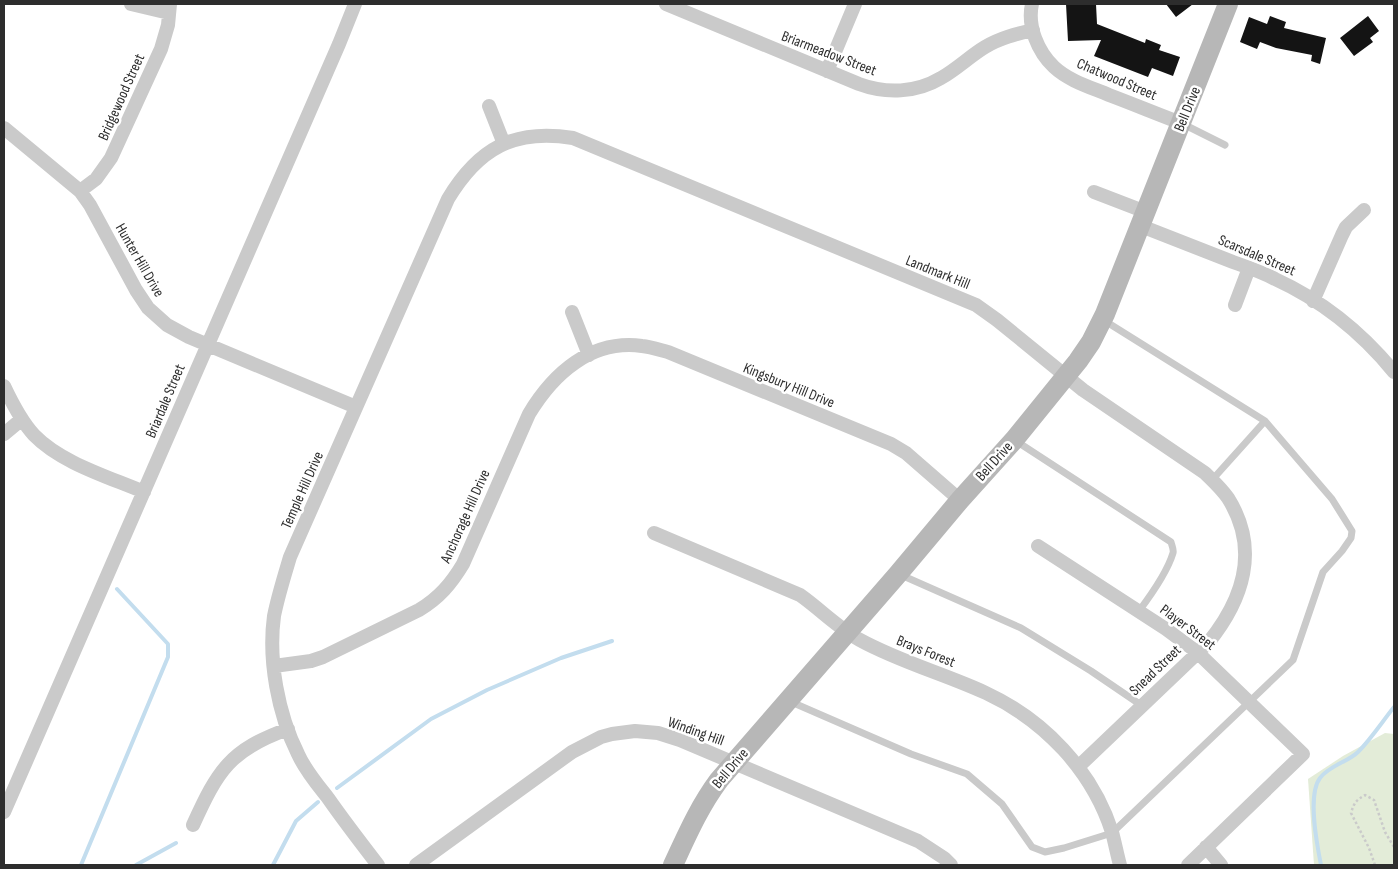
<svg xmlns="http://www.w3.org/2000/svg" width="1398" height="869" viewBox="0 0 1398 869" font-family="'Sofia Sans Condensed',sans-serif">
	<rect width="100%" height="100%" fill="#fff"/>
	<path fill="#e3ecd8" d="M1385,733L1394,734V865H1314L1308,779L1343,756Z"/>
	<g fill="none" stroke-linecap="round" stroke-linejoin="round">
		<path stroke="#c3ddee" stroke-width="4" d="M337,788L431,719L487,690L561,658L612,641
			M81,865L168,657V644L117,589
			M136,865L176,843
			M273,865L296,821L318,802
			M1321,865C1317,845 1307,795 1320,778C1330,765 1348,762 1358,752C1371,739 1382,722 1394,707"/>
	</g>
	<path fill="#141414" d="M1066,4H1096L1097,24L1145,43L1146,39L1161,45L1159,50L1180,57L1173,76L1152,68L1148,77L1094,56L1101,40L1068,41Z
		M1166,4H1193L1176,17Z
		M1270,16L1286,22L1284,28L1326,38L1320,64L1311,61L1312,55L1276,48L1260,42L1257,49L1240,42L1249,17L1267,24Z
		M1368,16L1379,31L1370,38L1373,42L1354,56L1340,38Z"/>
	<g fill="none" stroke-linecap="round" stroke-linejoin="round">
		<path stroke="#cacaca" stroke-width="2.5" stroke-dasharray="2.5 2.5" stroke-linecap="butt" d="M1375,865L1369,848L1351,813C1354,803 1356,800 1365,795L1374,800L1385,832L1394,847"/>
		<path stroke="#cacaca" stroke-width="7" d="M1183,124L1225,145
			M1016,441L1171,542C1172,546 1174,550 1173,553C1167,573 1151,595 1139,611
			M1212,480L1265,421
			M901,575L1021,628L1091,671L1141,705
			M789,701L911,754L967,774L1002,804L1032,847L1045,852L1064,848L1112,833L1293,660L1323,572L1342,551L1351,538L1352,531L1332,499L1265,421L1105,321"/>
		<path stroke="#cacaca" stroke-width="14" d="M131,4L169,13
			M666,4L859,84C886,94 916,93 941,78C957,69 970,56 985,47C1000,38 1016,34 1033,30
			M1032,4C1027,26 1038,52 1054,67C1069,81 1090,87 1109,95C1133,104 1157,114 1181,123
			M827,71L855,4
			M489,106L504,144
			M4,128L80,191L90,205L136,290L148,308L167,325L189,337L356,407
			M80,191L96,179L111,158L161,49L168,25L170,4
			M1094,192L1146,212
			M1141,226C1171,238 1202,250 1233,262C1247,267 1262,272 1275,279C1321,300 1362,333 1394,372
			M1313,301L1342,235L1346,227L1364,210
			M1235,305L1249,268
			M572,312L589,355
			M4,386C12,403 21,421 34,435C61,463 109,477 144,492
			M4,434L22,419
			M654,533L800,595C820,609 838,628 860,640C900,662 945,674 986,693C1044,720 1092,770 1112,832C1115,843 1117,854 1120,865
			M1038,546L1166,629L1197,652L1303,754L1188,865
			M274,666L311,661L323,657L419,610C439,598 451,584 463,564L529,414C553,374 591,339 642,346C651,347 660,350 668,352L891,444L906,453L960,500
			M4,812L339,44L355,4
			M193,825C218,770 230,750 288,729
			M1206,847L1221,865
			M378,865C361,843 344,821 328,798C317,784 305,770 298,754C278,714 268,660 274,616C278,596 284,577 290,557L448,199C478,149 514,128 573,138L976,305L997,320L1083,390L1205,473C1213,481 1221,488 1228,498C1260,549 1243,600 1208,643L1078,767
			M416,865L572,752L601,737L612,734L635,731L658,733L680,740L918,841L944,858L951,865"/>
		<path stroke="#b7b7b7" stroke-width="20" d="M673,865C687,835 699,807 719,780L898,574L960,500L1014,440L1078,361L1091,342L1105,314L1228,4"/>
	</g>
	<g text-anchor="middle" stroke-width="5" stroke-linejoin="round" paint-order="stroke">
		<g font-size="15" fill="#2d2d2d" stroke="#fff">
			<text transform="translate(829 53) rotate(21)" y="5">Briarmeadow Street</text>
			<text transform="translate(1117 79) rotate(23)" y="5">Chatwood Street</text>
			<text transform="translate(121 97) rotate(-66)" y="5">Bridgewood Street</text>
			<text transform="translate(1187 109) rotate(-68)" y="5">Bell Drive</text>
			<text transform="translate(1257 255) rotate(23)" y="5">Scarsdale Street</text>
			<text transform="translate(140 260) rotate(60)" y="5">Hunter Hill Drive</text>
			<text transform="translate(938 272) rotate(22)" y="5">Landmark Hill</text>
			<text transform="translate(789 385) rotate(22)" y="5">Kingsbury Hill Drive</text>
			<text transform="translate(165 401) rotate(-67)" y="5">Briardale Street</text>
			<text transform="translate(994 461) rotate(-48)" y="5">Bell Drive</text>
			<text transform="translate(302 490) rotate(-66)" y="5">Temple Hill Drive</text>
			<text transform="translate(465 516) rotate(-66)" y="5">Anchorage Hill Drive</text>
			<text transform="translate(1188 627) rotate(37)" y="5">Player Street</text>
			<text transform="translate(926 651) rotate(22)" y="5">Brays Forest</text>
			<text transform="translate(1155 670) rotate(-44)" y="5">Snead Street</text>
			<text transform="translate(696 731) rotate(20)" y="5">Winding Hill</text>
			<text transform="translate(730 768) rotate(-50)" y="5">Bell Drive</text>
		</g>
	</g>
	<rect width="1398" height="869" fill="none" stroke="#2d2d2d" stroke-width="10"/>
</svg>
